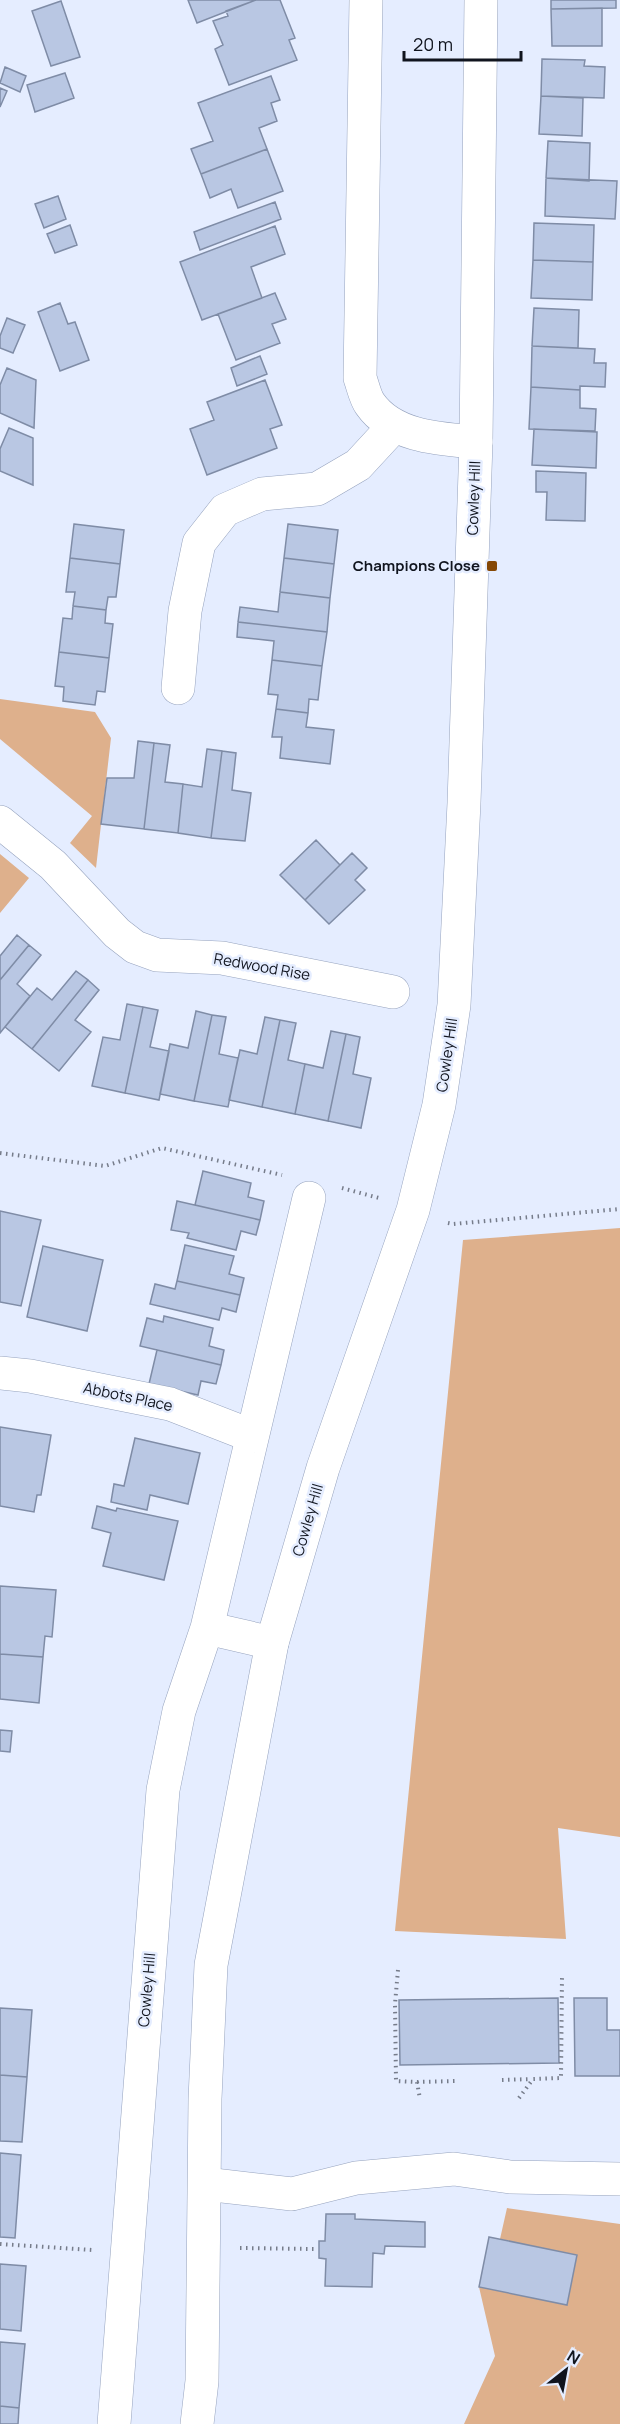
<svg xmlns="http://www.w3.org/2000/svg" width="620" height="2424" viewBox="0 0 620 2424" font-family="Manrope,sans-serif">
	<rect width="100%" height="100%" fill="#e5edff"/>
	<path fill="#deb08c" d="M0,699L95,712L111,738L96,868L70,843L92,816L0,739Z
		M0,854L29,878L0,913Z
		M620,1228V1837L558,1828L566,1939L395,1931L463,1240Z
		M507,2208L620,2224V2424H464L495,2356L479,2287L567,2305L577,2255L500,2239Z"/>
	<path fill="#b9c7e3" stroke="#7f8ca6" stroke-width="1.5" d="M188,0H256L197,23Z
		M256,0H280L295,38L289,40L297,60L229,85L215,49L223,45L213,21L228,16L226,11Z
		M551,0H616V8L551,9Z
		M61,1L80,57L51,66L32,11Z
		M602,8V46H552L551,9Z
		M542,59L585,60L584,66L605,67L604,98L541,96Z
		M5,67L26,76L20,92L0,83Z
		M65,73L74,98L35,112L27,85Z
		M271,76L280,100L271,103L277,121L259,128L267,149L201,174L191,149L213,141L198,103Z
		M0,88L7,91L0,107Z
		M541,96L583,98L582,136L539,134Z
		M548,141L590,143L589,181L546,178Z
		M267,149L283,191L238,208L231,189L210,198L201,174Z
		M546,178L617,181L615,219L545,216Z
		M58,196L66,219L44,228L35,204Z
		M275,202L281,219L200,250L194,232Z
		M534,223L594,225L593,262L533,260Z
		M70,225L77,245L55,253L47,234Z
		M275,226L285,254L251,267L262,298L202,320L180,262Z
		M533,260L593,262L592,300L531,298Z
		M275,293L286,319L272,324L280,343L236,360L218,314Z
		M60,303L68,324L75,322L89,360L60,371L38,312Z
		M534,308L579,310L578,348L532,346Z
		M7,318L25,325L13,353L0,348V336Z
		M532,346L595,349L594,363H606L605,387L580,386V390L531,387Z
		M260,356L267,374L237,386L231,368Z
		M7,368L36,380L34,428L0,413V385Z
		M265,380L282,425L270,429L277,448L207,475L190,429L214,420L207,402Z
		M531,387L580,390V408L596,409L595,431L529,429Z
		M9,428L33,438V485L0,471V449Z
		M534,429L597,432L596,468L532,465Z
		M536,471L586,473L585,521L546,520L547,492H536Z
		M74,524L124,530L120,564L70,558Z
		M288,524L338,530L334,564L284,558Z
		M70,558L120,564L116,597H108L106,610L73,606L75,592H66Z
		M284,558L334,564L330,598L280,592Z
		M280,592L330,598L327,632L238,622L240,607L278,612Z
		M73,606L106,610L105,623L113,624L109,658L59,652L63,618L72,619Z
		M238,622L327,632L322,666L272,660L274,641L237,637Z
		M59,652L109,658L105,692L97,691L95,705L63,701L64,687L55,686Z
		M272,660L322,666L318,700L309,699L308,713L276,709L278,695L268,694Z
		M276,709L308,713L306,727L334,730L330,764L280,758L282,737H272Z
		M138,741L154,743L144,829L101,824L107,778H134Z
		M154,743L170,745L165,782L183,784L178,833L144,829Z
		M207,749L222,751L211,838L178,833L183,784L202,787Z
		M222,751L236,753L232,790L251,793L245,841L211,838Z
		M316,840L340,865L305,900L280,875Z
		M352,853L367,868L355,880L365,890L329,924L305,900Z
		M17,935L29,945L0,980V956Z
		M29,945L41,955L17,984L30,996L0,1033V980Z
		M76,971L88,980L32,1049L5,1027L37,988L52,1000Z
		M88,980L99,990L75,1020L91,1032L59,1071L32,1049Z
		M127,1004L143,1007L125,1093L92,1086L103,1037L120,1040Z
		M143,1007L158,1010L150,1047L169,1051L159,1100L125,1093Z
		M196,1011L212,1015L194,1101L160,1094L170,1044L188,1048Z
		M212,1015L226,1017L219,1054L238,1058L228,1107L194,1101Z
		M265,1017L280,1020L262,1107L229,1100L240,1050L257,1054Z
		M280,1020L296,1023L288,1060L305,1064L295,1114L262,1107Z
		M331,1031L346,1034L328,1121L295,1114L305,1064L323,1068Z
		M346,1034L360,1037L353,1074L371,1078L361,1128L328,1121Z
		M203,1171L251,1183L248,1197L264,1201L260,1220L195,1205Z
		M177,1201L260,1220L256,1235L241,1231L236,1250L187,1238L189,1233L171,1230Z
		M0,1211L41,1220L21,1306L0,1302Z
		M185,1245L234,1256L229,1274L244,1278L240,1295L177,1281Z
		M43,1246L103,1260L87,1331L27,1317Z
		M177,1281L240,1295L236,1312L222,1308L219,1320L150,1304L155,1284L175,1289Z
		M164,1316L213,1328L209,1346L224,1350L221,1365L140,1346L147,1318L163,1322Z
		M157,1350L221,1365L216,1384L201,1381L198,1395L149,1384Z
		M0,1427L51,1435L41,1495H37L34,1512L0,1506Z
		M135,1438L200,1453L188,1504L150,1495L147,1510L111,1502L114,1484L124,1486Z
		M97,1506L116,1511L117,1508L178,1521L164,1580L103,1566L111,1533L92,1528Z
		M0,1586L56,1590L52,1637L45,1636L43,1657L0,1654Z
		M0,1654L43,1657L39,1703L0,1699Z
		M0,1730L12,1731L10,1752L0,1751Z
		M558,1998L559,2063L400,2065L399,2000Z
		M574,1998H607V2030H620V2076H575Z
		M0,2008L32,2010L27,2077L0,2075Z
		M0,2075L27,2077L22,2142L0,2141Z
		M0,2153L21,2155L15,2238L0,2237Z
		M326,2214H355V2219L425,2222V2247L385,2246L384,2254L373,2253L372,2287L325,2286L326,2259L319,2258V2241H325Z
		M489,2237L577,2255L567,2305L479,2287Z
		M0,2264L26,2266L21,2331L0,2329Z
		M0,2342L25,2344L19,2408L0,2406Z
		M0,2406L19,2408L18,2424H0Z"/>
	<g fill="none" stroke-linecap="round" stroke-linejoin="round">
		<defs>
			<path id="minor" d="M366,0L360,378C363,386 365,397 370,404C393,437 440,439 476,442
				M178,688L185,611L199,543L225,510L262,494L317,489L358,465L394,426
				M0,822L53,865L117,933L135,947L157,955L222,958L393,992
				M0,1373L30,1376L170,1404L252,1436
				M207,1628L309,1198
				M205,2184L292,2194L356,2178L454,2169L510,2177L620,2179
				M114,2424L163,1790L179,1711L207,1628L272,1643"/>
			<path id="secondary" d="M197,2424L202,2381L205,2099L211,1965L272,1643L323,1468L413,1210L439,1105L454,1005L464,803L476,442L481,0"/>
		</defs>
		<use href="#minor" stroke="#96a3be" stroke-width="34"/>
		<use href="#secondary" stroke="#96a3be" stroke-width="34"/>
		<path stroke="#767c8a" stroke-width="4" stroke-dasharray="1.5 4.5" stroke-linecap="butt" d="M0,1153L105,1166L162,1148L282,1175
			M342,1188L379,1198
			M448,1223L453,1224L620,1209
			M398,1970L395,2004L396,2081L417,2082L420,2099
			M502,2080L532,2079
			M417,2082L456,2081
			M519,2098L533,2079L561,2078L562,1976
			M0,2244L92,2250
			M240,2248L315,2249"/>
		<use href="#minor" stroke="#fff" stroke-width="33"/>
		<use href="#secondary" stroke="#fff" stroke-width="33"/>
	</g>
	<rect fill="#854806" stroke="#e5edff" stroke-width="2" x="486" y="560" width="12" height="12" rx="3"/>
	<g text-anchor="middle" stroke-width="5" stroke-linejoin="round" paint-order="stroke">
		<g font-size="15" fill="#10141e" stroke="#e5edff">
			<text transform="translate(474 498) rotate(-88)" y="5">Cowley Hill</text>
			<text transform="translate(262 967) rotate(10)" y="5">Redwood Rise</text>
			<text transform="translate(447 1055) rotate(-82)" y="5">Cowley Hill</text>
			<text transform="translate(128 1397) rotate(12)" y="5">Abbots Place</text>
			<text transform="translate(308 1520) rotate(-74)" y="5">Cowley Hill</text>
			<text transform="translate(147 1990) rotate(-85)" y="5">Cowley Hill</text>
		</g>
		<g font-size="15" font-weight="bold" fill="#10141e" stroke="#e5edff" text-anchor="end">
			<text x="480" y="571">Champions Close</text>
		</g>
	</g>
	<g transform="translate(566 2370) rotate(31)" stroke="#e5edff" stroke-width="4.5" paint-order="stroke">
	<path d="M0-4.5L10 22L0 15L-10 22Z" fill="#10141e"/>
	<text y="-9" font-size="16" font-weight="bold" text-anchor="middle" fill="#10141e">N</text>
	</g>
	<path d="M404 51v9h117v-9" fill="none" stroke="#10141e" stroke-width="3"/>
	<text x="413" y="51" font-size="18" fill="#10141e" stroke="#e5edff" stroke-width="4.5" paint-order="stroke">20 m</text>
</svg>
